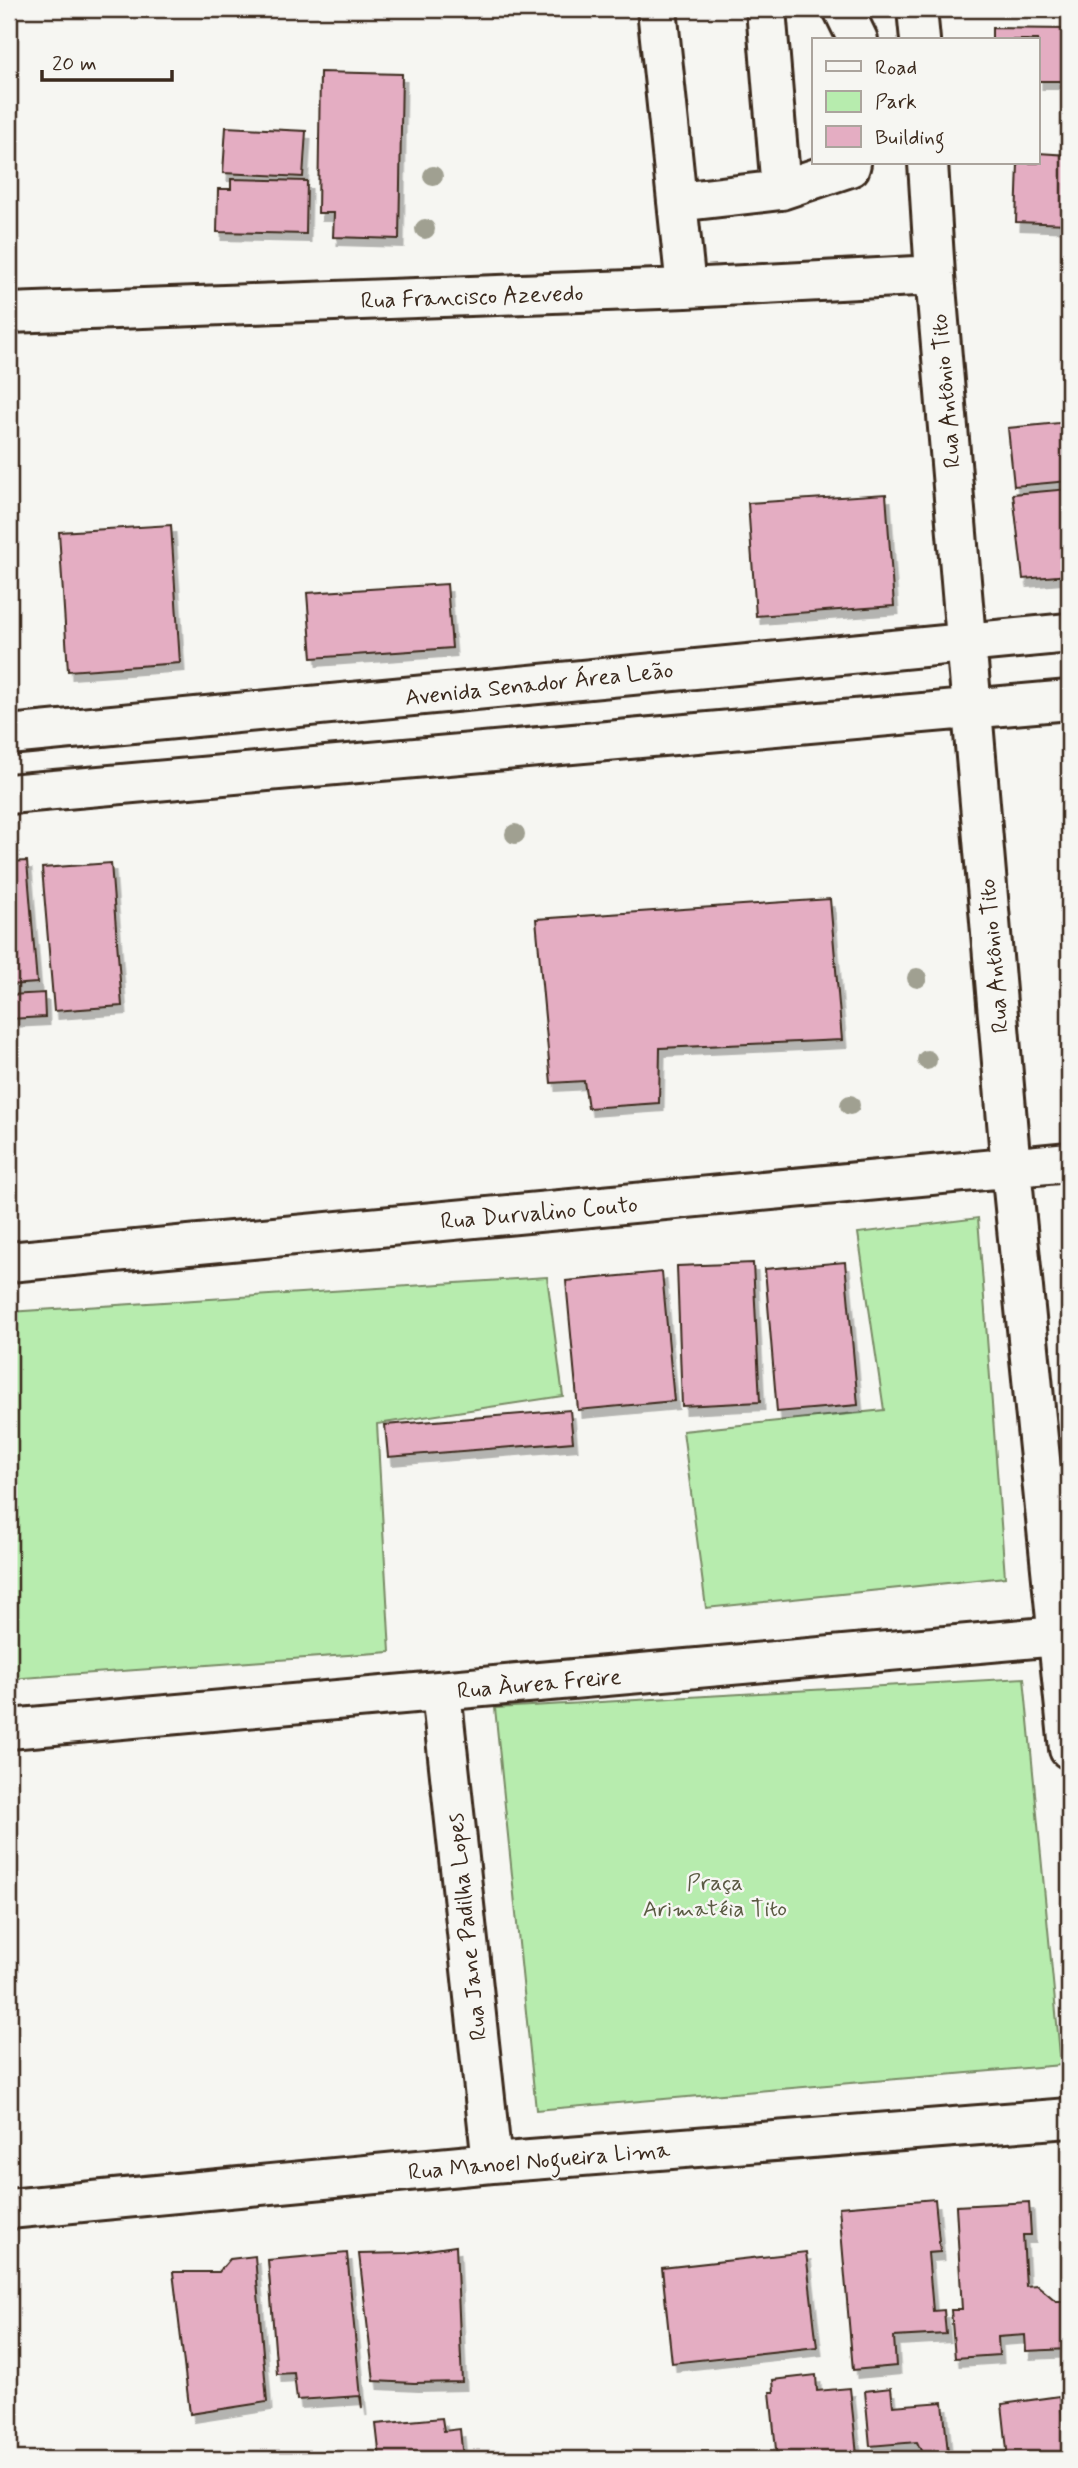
<svg xmlns="http://www.w3.org/2000/svg" width="1078" height="2468" viewBox="0 0 1078 2468" font-family="Mynerve,sans-serif">
	<defs>
		<filter id="shadow"><feDropShadow dx="4.5" dy="8" stdDeviation="0" flood-color="#0004"/></filter>
	</defs>
	<rect width="100%" height="100%" fill="#f6f6f2"/>
	<filter id="ink" filterUnits="userSpaceOnUse"><feTurbulence type="fractalNoise" baseFrequency=".0143" numOctaves="2"/><feDisplacementMap in="SourceGraphic" scale="14" xChannelSelector="R" yChannelSelector="G"/><feConvolveMatrix kernelMatrix="1 2 1 2 8 2 1 2 1" color-interpolation-filters="sRGB"/></filter>
	<g filter="url(#ink)">
		<path fill="#b7ecae" stroke="#798b66" stroke-width="2" d="M978,1218L1005,1577L706,1608L683,1431L884,1410L858,1233Z
			M547,1277L563,1396L377,1424L390,1652L9,1679V1312Z
			M1024,1678L1061,2065L536,2110L495,1708Z"/>
		<path fill="#e4adc2" stroke="#3b2a1e" stroke-width="2" filter="url(#shadow)" d="M992,28L1069,29V81H1038V40H992Z
			M320,72L402,74L399,239L333,237L334,213H318Z
			M226,127L306,131L303,177L223,173Z
			M1038,153L1069,155V224L1016,222L1018,163H1038Z
			M231,179L307,181L306,234L217,232L218,189H231Z
			M1069,422V481L1014,486L1008,428Z
			M1069,489V575L1023,579L1013,494Z
			M886,494L894,606L756,616L748,503Z
			M171,525L180,663L68,671L59,532Z
			M447,584L452,648L312,658L307,593Z
			M27,861L37,983L9,985V862Z
			M111,863L122,1006L54,1011L42,868Z
			M830,899L842,1040L660,1048L659,1103L588,1108L584,1081L551,1083L536,919Z
			M44,993L45,1017L9,1019V995Z
			M845,1262L858,1405L777,1412L765,1269Z
			M753,1263L760,1402L682,1406L677,1266Z
			M662,1272L674,1401L578,1410L566,1281Z
			M570,1410L573,1442L388,1457L385,1425Z
			M935,2199L940,2252L928,2253L933,2311L944,2310L946,2334L894,2337L896,2366L853,2370L839,2207Z
			M1029,2202L1031,2235H1023L1026,2286L1037,2285L1056,2301H1069V2349L1026,2351L1025,2335L998,2337L999,2355L955,2358L951,2310H962L956,2206Z
			M456,2246L462,2382L414,2383L374,2381L359,2254L406,2253Z
			M806,2252L817,2347L672,2363L662,2268Z
			M347,2253L362,2408L360,2396L297,2400L294,2373L277,2374L268,2260Z
			M255,2256L267,2402L190,2414L173,2272H219L230,2259Z
			M816,2375L817,2391L850,2388L857,2454H913L914,2459H777L770,2392H774L773,2380Z
			M891,2388L893,2406L943,2402L948,2453L923,2455L917,2442L870,2446L865,2391Z
			M1060,2396L1067,2459H1008L1002,2404Z
			M442,2418L444,2431L460,2429L463,2459H380L376,2424Z
			M275,2452L276,2459H177V2453Z"/>
		<g fill="none" stroke-linecap="round" stroke-linejoin="round">
			<defs>
				<path id="minor" d="M657,9L686,288
					M766,9L781,190
					M843,9L858,40
					M917,9L920,40
					M928,163L935,275L1011,1168L1069,1749
					M677,202L781,190L850,167L851,163
					M9,313L686,288L935,275
					M9,735L1069,633
					M9,794L1069,700
					M9,1262L1069,1162
					M441,1692L492,2163
					M9,1729L1069,1635
					M9,2209L492,2163L1069,2118"/>
			</defs>
			<use href="#minor" stroke="#3b2a1e" stroke-width="44"/>
			<use href="#minor" stroke="#f6f6f2" stroke-width="38"/>
		</g>
		<g fill="#a0a091">
			<circle cx="433" cy="176" r="10"/>
			<circle cx="425" cy="229" r="10"/>
			<circle cx="515" cy="834" r="10"/>
			<circle cx="917" cy="978" r="10"/>
			<circle cx="927" cy="1060" r="10"/>
			<circle cx="850" cy="1105" r="10"/>
		</g>
	</g>
	<g text-anchor="middle" stroke-width="5" stroke-linejoin="round" paint-order="stroke">
		<g font-size="23" fill="#3b2a1e" stroke="#f6f6f2">
			<text transform="translate(472 296) rotate(-2)" y="8">Rua Francisco Azevedo</text>
			<text transform="translate(945 391) rotate(-95)" y="8">Rua Antônio Tito</text>
			<text transform="translate(539 683) rotate(-6)" y="8">Avenida Senador Área Leão</text>
			<text transform="translate(993 956) rotate(-95)" y="8">Rua Antônio Tito</text>
			<text transform="translate(539 1212) rotate(-5)" y="8">Rua Durvalino Couto</text>
			<text transform="translate(539 1683) rotate(-5)" y="8">Rua Àurea Freire</text>
			<text transform="translate(466 1927) rotate(-96)" y="8">Rua Jane Padilha Lopes</text>
			<text transform="translate(539 2160) rotate(-5)" y="8">Rua Manoel Nogueira Lima</text>
		</g>
		<g font-size="23" fill="#5a5a42" stroke="#f6f6f2">
			<text x="715" y="1890">Praça<tspan x="715" dy="26">Arimatéia Tito</tspan></text>
		</g>
	</g>
	<rect width="1078" height="2468" fill="none" stroke="#f6f6f2" stroke-width="35"/>
	<rect x="18" y="18" width="1043" height="2433" fill="none" stroke="#3b2a1e" stroke-width="2.5" filter="url(#ink)"/>
	<rect x="812" y="38" width="228" height="126" fill="#f6f6f2" stroke="#aba49d" stroke-width="2"/>
	<rect x="826" y="61" width="35" height="10" fill="#f6f6f2" stroke="#aba49d" stroke-width="2"/>
	<text x="875" y="74" font-size="21" fill="#3b2a1e">Road</text>
	<rect x="826" y="91" width="35" height="21" fill="#b7ecae" stroke="#aba49d" stroke-width="2"/>
	<text x="875" y="108" font-size="21" fill="#3b2a1e">Park</text>
	<rect x="826" y="126" width="35" height="21" fill="#e4adc2" stroke="#aba49d" stroke-width="2"/>
	<text x="875" y="144" font-size="21" fill="#3b2a1e">Building</text>
	<path d="M42 70v10h130v-10" fill="none" stroke="#3b2a1e" stroke-width="3.5"/>
	<text x="52" y="70" font-size="21" fill="#3b2a1e" stroke="#f6f6f2" stroke-width="5" paint-order="stroke">20 m</text>
</svg>
